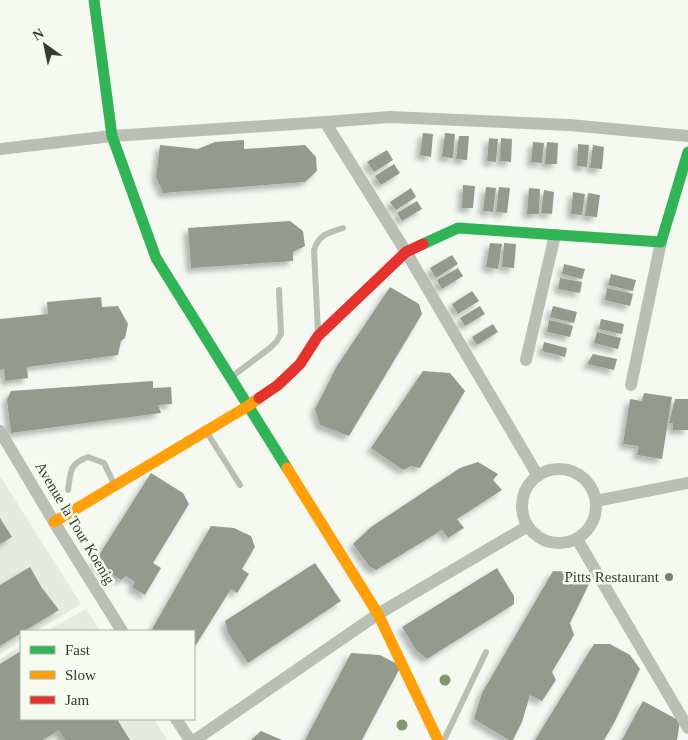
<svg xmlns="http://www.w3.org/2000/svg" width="688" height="740" viewBox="0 0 688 740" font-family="'Times New Roman',serif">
	<defs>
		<filter id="shadow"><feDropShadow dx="-4.5" dy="4.5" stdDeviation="2.5" flood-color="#0004"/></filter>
	</defs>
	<rect width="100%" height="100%" fill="#f5f9f2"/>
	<path fill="#e5ecdf" d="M0,476L81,604L37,631H21V641L0,654Z
		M86,609L100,631H47Z
		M21,646V719H154L167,740H0V659Z"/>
	<path fill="#949b8d" filter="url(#shadow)" d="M423,133L433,134L431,157L420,155Z
		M445,133L455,134L453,158L442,157Z
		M459,136H469L467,160L456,159Z
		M489,138L498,139L496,162L487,161Z
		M501,138L512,139L511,162L500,161Z
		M244,140V149L305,145L316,157L317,171L305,182L163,193L156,177L160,145L198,149L215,142Z
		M533,142L544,143L542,163L531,162Z
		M547,142L558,143L557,164H545Z
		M578,144L589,145L587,167L577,166Z
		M593,145L604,147L602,169L590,168Z
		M387,150L393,160L374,172L367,162Z
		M394,164L400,173L381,185L375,176Z
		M463,185L475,186L473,208H462Z
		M486,187L496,188L493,212L483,211Z
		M499,187L510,188L507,213L496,212Z
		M411,188L416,197L396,210L390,202Z
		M529,188L540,189L539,214H527Z
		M544,190L554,192L552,214L541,213Z
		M573,192L585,194L582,215L571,214Z
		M588,193L600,195L597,217L585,216Z
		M417,201L422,209L402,221L397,213Z
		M290,221L303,231L305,246L293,252V261L191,268L188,228Z
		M490,243L502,244L498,269L486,267Z
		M504,243L516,244L514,268L502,267Z
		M452,255L458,264L436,278L430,268Z
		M564,264L585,269L582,279L562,274Z
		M458,268L463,276L442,289L437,280Z
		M611,274L636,280L633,291L608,285Z
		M560,278L582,282L580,293L558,289Z
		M390,287L419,304L422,314L349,436L320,425L315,409L337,366Z
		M607,288L633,294L630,306L605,300Z
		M472,291L479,301L458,314L452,304Z
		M101,297L102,307L118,306L128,324L125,338L121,341L118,355L27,367L28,378L5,381L4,369L0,370V319L48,314L47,302Z
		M480,306L485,314L465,326L460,318Z
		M553,306L577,312L574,323L550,317Z
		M601,319L624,324L622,334L599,329Z
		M549,320L573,326L570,337L547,332Z
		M493,324L498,332L477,345L472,337Z
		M597,332L621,338L618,349L594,343Z
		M544,342L567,348L565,357L542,351Z
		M593,354L617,359L614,370L587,364Z
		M423,371L450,373L465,391L420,468L411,466L403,470L371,448Z
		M153,381V388L171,387L172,404L158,405L161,413L11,433L7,400L11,391Z
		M644,393L672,397L662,459L637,455L639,446L623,444L630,399L642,401Z
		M675,399H688V430H673V423H669Z
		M478,462L498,474L493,480L502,490L457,519L464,528L448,538L442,530L376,570L369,566L353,544L371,527L460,468Z
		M151,473L183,493L189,504L153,563L161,568L145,595L132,587L135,582L126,576L121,580L94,563Z
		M0,518L12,537L0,544Z
		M211,526L234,528L251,536L255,547L242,569L249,574L237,593L231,589L194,648V631H151Z
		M315,563L341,601L248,663L228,633L225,621Z
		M30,567L42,588L59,610L24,631H21V633L0,646V585Z
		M497,568L514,596V604L427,659L416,650L402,627Z
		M553,571L576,572L589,584L570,623L574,635L552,672L556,680L542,701L530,695L522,722L513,740H509L474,719L482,693Z
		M594,644H610L630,655L640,669L614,723L604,740H535Z
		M21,651V719H117L130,740H65L59,730L43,740H0V664Z
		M351,653L380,655L401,666L362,740H305Z
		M643,701L680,721L677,740H622Z
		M261,731L282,740H251Z"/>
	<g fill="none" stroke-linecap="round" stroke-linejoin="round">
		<path stroke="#babfb6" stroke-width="6" d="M318,332L314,250C319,234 329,233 343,228
			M230,378L270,348L276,342L281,334L279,290
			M206,431L240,485
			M68,490C71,471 69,464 88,457L104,463L115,486
			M444,740L486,652"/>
		<path stroke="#babfb6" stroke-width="12" d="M325,122L406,252L538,476
			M0,149L112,136L325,122L390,117L569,125L688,136
			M526,360L555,235
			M631,385L661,242
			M0,431L54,522L122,631
			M522 506a37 37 0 1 1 74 0a37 37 0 1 1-74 0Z
			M596,501L688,483
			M577,539L688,728
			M176,719L190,740
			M195,740L378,614L528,526"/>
		<path stroke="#30b455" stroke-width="11" d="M94,0L112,136L156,258L287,468
			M423,244L458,228L661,242L688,152"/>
		<path stroke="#ff9f0a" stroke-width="11" d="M287,468L378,614L438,740
			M54,522L248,406L259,398"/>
		<path stroke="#e5322d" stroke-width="11" d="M259,398L278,385L300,364L318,336L406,252L423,244"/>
	</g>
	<g fill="#85966d">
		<circle cx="445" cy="680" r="5.5"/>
		<circle cx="402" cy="725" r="5.5"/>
	</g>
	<circle fill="#7a7d78" stroke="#f5fcef" stroke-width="2" cx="669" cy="577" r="5"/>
	<g text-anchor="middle" stroke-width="5" stroke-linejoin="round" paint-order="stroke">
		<g font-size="15" fill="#383a36" stroke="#f5fcef">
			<text transform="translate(75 523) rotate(59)" y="5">Avenue la Tour Koenig</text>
		</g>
		<g font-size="15" fill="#383a36" stroke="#f5fcef" text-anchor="end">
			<text x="659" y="582">Pitts Restaurant</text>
		</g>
	</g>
	<rect x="20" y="630" width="175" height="90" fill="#f5fcef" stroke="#a9aea5"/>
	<rect x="30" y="646" width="25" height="8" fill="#30b455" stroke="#a9aea5"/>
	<text x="65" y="655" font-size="15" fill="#383a36">Fast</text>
	<rect x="30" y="671" width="25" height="8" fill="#ff9f0a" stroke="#a9aea5"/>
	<text x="65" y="680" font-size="15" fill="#383a36">Slow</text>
	<rect x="30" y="696" width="25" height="8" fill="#e5322d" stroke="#a9aea5"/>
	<text x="65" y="705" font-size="15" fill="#383a36">Jam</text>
	<g transform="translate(45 45) rotate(327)" stroke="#f5fcef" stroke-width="4" paint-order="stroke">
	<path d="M0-4L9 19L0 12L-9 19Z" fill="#383a36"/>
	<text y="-8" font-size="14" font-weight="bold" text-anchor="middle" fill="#383a36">N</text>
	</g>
</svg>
